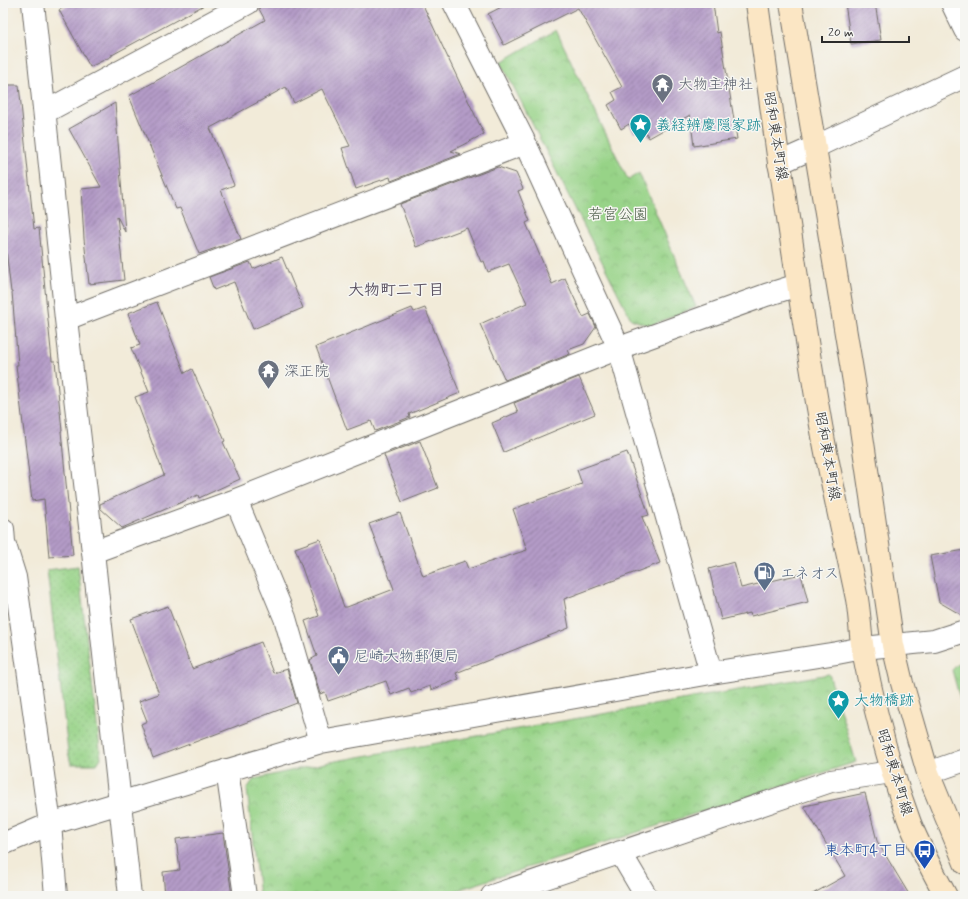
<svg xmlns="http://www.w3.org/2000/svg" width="968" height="899" viewBox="0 0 968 899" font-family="Mynerve,'Klee One',sans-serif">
	<defs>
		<pattern id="grass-dots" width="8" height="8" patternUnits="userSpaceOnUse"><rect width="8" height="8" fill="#97d387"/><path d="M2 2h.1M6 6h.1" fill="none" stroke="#82b575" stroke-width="1.8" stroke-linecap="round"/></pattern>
		<pattern id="park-crowns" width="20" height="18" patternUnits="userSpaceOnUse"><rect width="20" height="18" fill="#97d387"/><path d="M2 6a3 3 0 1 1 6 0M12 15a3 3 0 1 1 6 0" fill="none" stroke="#82b575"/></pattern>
		<pattern id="building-hatch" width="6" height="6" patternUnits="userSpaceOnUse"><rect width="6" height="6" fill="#b49bc7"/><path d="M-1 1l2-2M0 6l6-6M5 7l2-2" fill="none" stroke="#937fa2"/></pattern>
	</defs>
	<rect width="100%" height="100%" fill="#f6f6f2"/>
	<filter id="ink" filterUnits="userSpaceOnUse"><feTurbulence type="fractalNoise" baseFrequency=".025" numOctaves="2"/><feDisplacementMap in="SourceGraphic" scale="8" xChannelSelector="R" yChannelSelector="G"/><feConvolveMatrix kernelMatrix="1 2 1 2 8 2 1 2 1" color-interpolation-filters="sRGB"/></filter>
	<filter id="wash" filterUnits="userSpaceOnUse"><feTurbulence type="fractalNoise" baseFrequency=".012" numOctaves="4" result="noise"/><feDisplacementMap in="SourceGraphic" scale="16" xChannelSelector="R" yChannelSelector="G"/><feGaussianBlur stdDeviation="0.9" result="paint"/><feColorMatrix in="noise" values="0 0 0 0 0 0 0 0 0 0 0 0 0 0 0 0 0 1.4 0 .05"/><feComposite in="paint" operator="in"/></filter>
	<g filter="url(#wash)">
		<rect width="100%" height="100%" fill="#f2ebd9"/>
		<path fill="url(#grass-dots)" stroke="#617f59" d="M78,566L101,758L97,764H71L68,752L47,570Z"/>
		<path fill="url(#park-crowns)" stroke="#617f59" d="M556,30L628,180L639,173L696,307L649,326L631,319L501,62Z
			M965,657V717L952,670Z
			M829,674L856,762L439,896H259L247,789L254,779L330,762Z"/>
		<g id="blocks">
			<path fill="url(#building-hatch)" d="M72,3H208L112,55V54V56L90,67L59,10Z
				M260,3H422L484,134L451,151L461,154L391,181L390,177L356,189L342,148L350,146L322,89L294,103L286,87L210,128L234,185L221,190L241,239L199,254L180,208L176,209L129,96L265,20L259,9Z
				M509,3H713L717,33L720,32L737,139L694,146L690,115L649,138L643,128L634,133L629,124L621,129L608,105L616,100L612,92L622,87L578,8L504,45L488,14Z
				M845,3H875L881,40L851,44Z
				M3,85H19L34,229L39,228L52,361H55L62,431H61L73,555L49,557L44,499L32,501L16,365H18L12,292H11L4,232H7L3,191Z
				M115,103L125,232L117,216L124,280L89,284L84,239L81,189L101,187L69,129Z
				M498,167L516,173L523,189L518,191L530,221L526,223L552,284L565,278L583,317L590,314L596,327L584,344L568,350L570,354L505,380L480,324L527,303L509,264L488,272L484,261L481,262L467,228L416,247L400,204Z
				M282,257L303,308L253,329L234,282L214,290L209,277L250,262L253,269Z
				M157,302L185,373L192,369L206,400L207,399L225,441L223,442L240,479L199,498L198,495L122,528L100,508V504L164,475L135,397L149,392L131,348L140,345L128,313Z
				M412,308L414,312L425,308L460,393L409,414L410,417L375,431L371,421L347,430L316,347Z
				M579,377L595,414L504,452L492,423L518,412L514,403Z
				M420,441L438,488L402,502L384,455Z
				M627,452L649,515L642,517L660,563L564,599L569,628L456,673L459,679L431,690L430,686L411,693L409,688L391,695L386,681L328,701L325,692L320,694L310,660L317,656L305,621L319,616L295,548L320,539L344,607H347L394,589L369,524L400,513L423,576L465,561L468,569L527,550L513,509L582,484L577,470Z
				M965,550V617L939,602L930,556Z
				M734,562L741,588L801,574L808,602L751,616L750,613L721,620L709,569Z
				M168,606L192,669L261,642L273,673L287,669L297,703L153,758L141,724L147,721L139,701L159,694L131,619Z
				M865,793L877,841L910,896H809L845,876L804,806Z
				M223,833L232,896H165L163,872L180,870L176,839Z"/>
		</g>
	</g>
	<g filter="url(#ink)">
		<use href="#blocks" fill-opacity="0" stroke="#716e68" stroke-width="1"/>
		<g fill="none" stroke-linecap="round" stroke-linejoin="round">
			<defs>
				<path id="minor" d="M33,3L66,319L93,552L130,896
					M454,3L525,143L619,348L711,673
					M952,3L965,30
					M45,112L248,3
					M779,163L815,147L965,76
					M66,319L525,143
					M236,500L285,618L321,742
					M93,552L236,500L619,348L766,295L798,285
					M227,770L245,896
					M928,773L965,760
					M3,844L50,824L321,742L711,673L837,653L863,648L934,641L965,631
					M620,852L646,896
					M492,896L831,781L892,772"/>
				<path id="tertiary" d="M3,529L4,542L15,577L50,824L56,896"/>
				<path id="secondary" d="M757,3L779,163L782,177C795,266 808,354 824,442C834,494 846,546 857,599C860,616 860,633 863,650C874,709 889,767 910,823C920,848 933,872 946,896
					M791,3L854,382L893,645L902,683L928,773L965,863"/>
			</defs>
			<use href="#minor" stroke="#716e68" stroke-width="24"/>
			<use href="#tertiary" stroke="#716e68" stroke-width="24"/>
			<use href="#secondary" stroke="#716e68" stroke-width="24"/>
			<use href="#minor" stroke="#fff" stroke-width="22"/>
			<use href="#tertiary" stroke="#fff" stroke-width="22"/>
			<use href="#secondary" stroke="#fbe6c4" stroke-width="22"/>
		</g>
	</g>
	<defs>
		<symbol id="temple-pin" viewBox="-11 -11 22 30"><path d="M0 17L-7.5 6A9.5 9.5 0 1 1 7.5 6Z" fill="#6b7280" stroke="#f6f6f2"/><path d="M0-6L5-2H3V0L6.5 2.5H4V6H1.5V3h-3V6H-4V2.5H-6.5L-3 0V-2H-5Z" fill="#fff"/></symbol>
		<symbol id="sight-pin" viewBox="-11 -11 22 30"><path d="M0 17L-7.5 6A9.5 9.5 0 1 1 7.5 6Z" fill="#0f9aa8" stroke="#f6f6f2"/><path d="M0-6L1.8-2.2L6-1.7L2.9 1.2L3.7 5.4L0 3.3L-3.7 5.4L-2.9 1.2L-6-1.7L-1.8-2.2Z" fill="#fff"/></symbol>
		<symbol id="fuel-pin" viewBox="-11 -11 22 30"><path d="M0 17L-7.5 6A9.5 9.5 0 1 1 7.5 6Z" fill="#5c6f8a" stroke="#f6f6f2"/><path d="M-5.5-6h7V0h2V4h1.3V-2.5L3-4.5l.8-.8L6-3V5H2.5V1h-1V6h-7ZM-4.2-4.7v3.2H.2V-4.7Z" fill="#fff"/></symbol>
		<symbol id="civic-pin" viewBox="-11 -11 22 30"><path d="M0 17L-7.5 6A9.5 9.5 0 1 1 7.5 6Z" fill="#5c6f8a" stroke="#f6f6f2"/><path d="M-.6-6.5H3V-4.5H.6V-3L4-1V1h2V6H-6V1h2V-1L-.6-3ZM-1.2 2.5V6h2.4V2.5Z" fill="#fff"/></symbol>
		<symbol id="bus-pin" viewBox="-11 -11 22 30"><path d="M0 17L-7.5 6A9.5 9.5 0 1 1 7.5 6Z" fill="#1a4fb4" stroke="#f6f6f2"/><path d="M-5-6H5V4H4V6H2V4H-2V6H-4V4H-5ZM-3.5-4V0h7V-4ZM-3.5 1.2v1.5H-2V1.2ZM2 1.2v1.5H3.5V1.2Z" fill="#fff"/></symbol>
	</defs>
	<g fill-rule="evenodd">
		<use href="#temple-pin" x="650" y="72" width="25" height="34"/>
		<use href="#sight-pin" x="628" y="112" width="25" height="34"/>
		<use href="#temple-pin" x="256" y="358" width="25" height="34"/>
		<use href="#fuel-pin" x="752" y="560" width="25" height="34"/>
		<use href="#civic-pin" x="326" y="644" width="25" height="34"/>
		<use href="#sight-pin" x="826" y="688" width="25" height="34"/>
		<use href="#bus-pin" x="912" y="838" width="25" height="34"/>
	</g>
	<g text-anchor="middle" stroke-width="3" stroke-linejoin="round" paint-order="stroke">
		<g font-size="15" fill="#5b616d" stroke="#f6f6f2" text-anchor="start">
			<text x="678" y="89">大物主神社</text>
			<text x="284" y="376">深正院</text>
		</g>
		<g font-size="15" fill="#0d838f" stroke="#f6f6f2" text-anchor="start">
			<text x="656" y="130">義経辨慶隠家跡</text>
			<text x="854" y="705">大物橋跡</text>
		</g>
		<g font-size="15" fill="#2b2b2b" stroke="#f6f6f2">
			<text transform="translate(776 136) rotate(81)" y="5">昭和東本町線</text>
			<text transform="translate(828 456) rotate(80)" y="5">昭和東本町線</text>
			<text transform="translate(895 772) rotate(73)" y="5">昭和東本町線</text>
		</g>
		<g font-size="15" fill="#4b5d47" stroke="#f6f6f2">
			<text x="618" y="219">若宮公園</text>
		</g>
		<g font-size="15" fill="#4e5e75" stroke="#f6f6f2" text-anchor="start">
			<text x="780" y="578">エネオス</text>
			<text x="354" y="661">尼崎大物郵便局</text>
		</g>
		<g font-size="15" fill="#164399" stroke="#f6f6f2" text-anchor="end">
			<text x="908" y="855">東本町4丁目</text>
		</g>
		<g font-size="16" font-weight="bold" fill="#5b5262" stroke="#f6f6f2">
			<text x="396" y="295">大物町二丁目</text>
		</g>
	</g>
	<rect width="968" height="899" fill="none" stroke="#f6f6f2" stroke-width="16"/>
	<path d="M822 36v6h87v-6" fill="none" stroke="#2b2b2b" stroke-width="2"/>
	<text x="828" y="36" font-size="12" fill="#2b2b2b" stroke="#f6f6f2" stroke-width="3" paint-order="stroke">20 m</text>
</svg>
